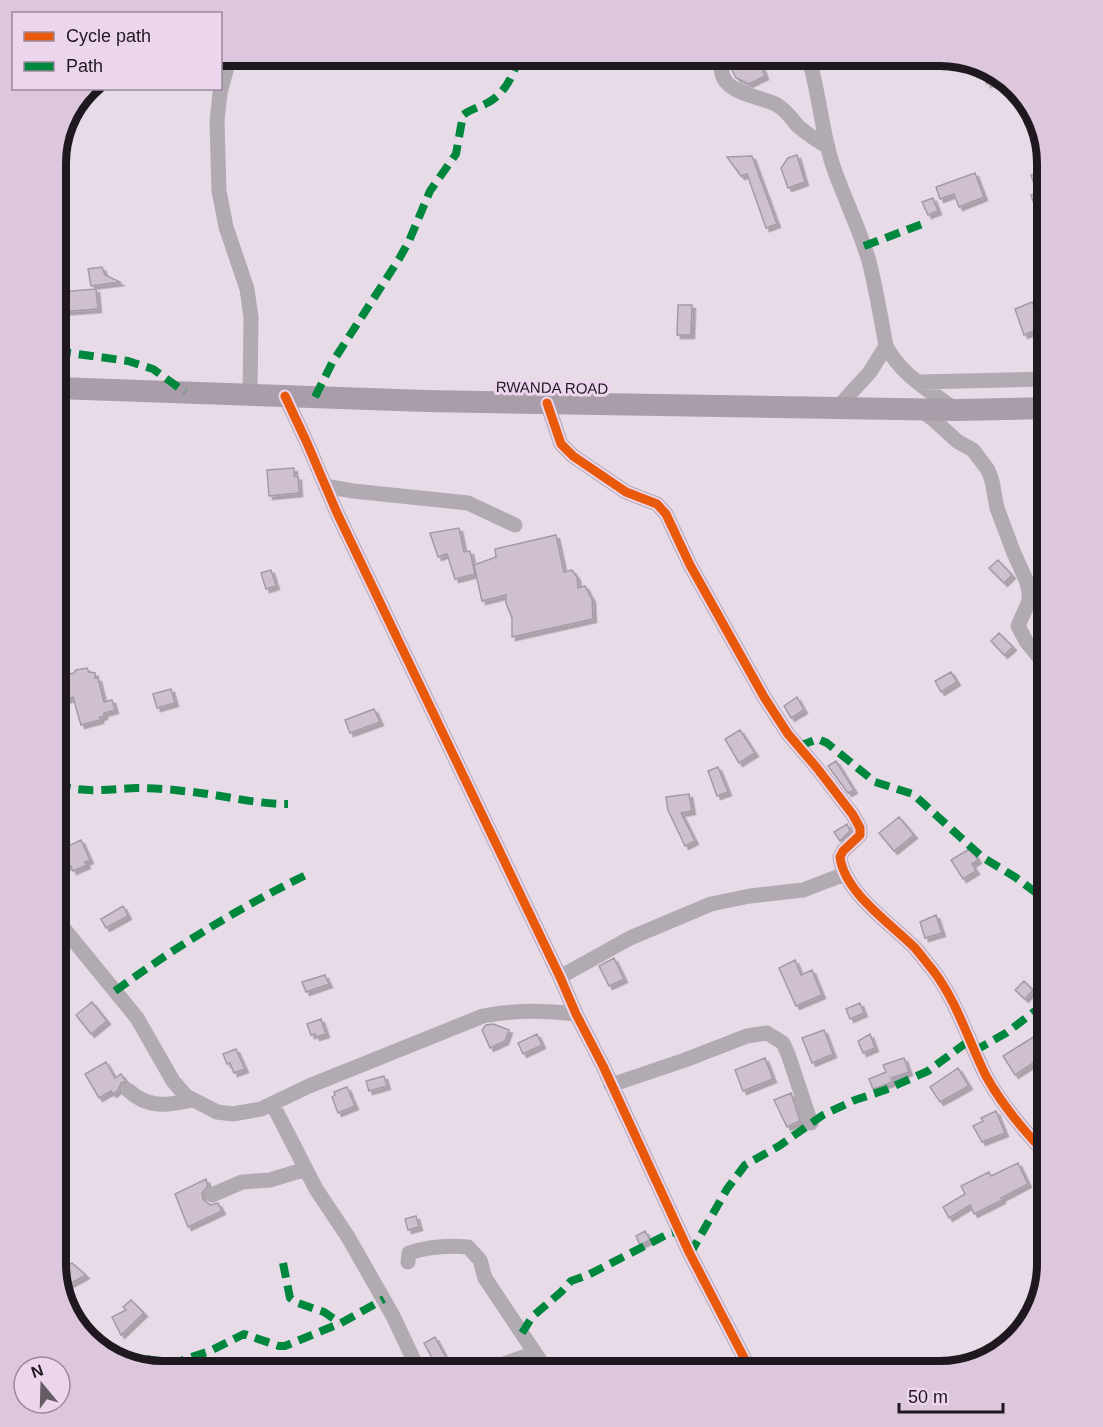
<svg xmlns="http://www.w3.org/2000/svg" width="1103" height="1427" viewBox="0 0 1103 1427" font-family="Helvetica,sans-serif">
	<defs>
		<filter id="shadow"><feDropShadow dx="3.5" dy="3.5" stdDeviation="0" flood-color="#0004"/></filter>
	</defs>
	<rect width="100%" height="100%" fill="#e7dbe8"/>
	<path fill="#cfc0d0" stroke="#a49aa4" stroke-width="1.5" filter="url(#shadow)" d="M749,56H758L765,76L749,84L736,78L731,68L732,64Z
		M982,66L994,70L999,80L987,84Z
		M797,155L805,182L788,188L781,168L788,158Z
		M752,156L777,224L766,228L747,174L741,176L727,157Z
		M1044,171L1047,181V217L1046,214L1038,216L1031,195L1037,193L1031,175Z
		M975,173L984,197L959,207L954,194L940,199L936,187Z
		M933,198L938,211L928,215L922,202Z
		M102,267L105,275L120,282L91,286L88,269Z
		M96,289L98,309L58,312L57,297L60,292Z
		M1032,302L1044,327L1024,335L1015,309Z
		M678,305H692L691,335H677Z
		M294,468V476L298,477L299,493L269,496L267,470Z
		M459,528L464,552L470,551L475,574L455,579L447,554L438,557L430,533Z
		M556,535L564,572L572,570L577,577L578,588L585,586L592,599L593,619L512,637V618L506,603V595L482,601L474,565L496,557L495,549Z
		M998,560L1012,575L1004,583L989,568Z
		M271,570L276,586L266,589L261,573Z
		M1047,614V642L1034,630Z
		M999,633L1013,647L1004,655L991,641Z
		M87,668L89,672L95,673V678H98L104,702L112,700L115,710L104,713V716L100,717V720L81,725L73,697L66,700L62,685L68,683L66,675L74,673L76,670Z
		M951,672L957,682L941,692L935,681Z
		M171,689L175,703L157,708L153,694Z
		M797,697L804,710L791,718L784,706Z
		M374,709L380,722L350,733L345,720Z
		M740,730L755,753L739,763L725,739Z
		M836,761L854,790L848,793L828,766Z
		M718,767L728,792L717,796L708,771Z
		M689,794L692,811L681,813L695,841L685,846L668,810L666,797Z
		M899,817L914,835L894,851L879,833Z
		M847,824L850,831L840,841L834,832Z
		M81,840L90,860L85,862L87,865L73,871L71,866L66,867L61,854L68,851L66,847Z
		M971,848L978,860L972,864L976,871L963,879L951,860Z
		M123,906L128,916L106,928L101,919Z
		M936,915L942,933L925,938L920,922Z
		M614,958L624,979L609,986L599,966Z
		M795,960L801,975L812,970L822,995L796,1006L779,968Z
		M325,975L329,984L306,992L302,982Z
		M1024,981L1033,990L1025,999L1015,990Z
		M92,1002L107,1021L91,1034L76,1015Z
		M860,1003L864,1013L850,1019L846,1009Z
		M321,1019L326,1034L316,1037L315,1034L311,1035L307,1024Z
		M493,1024L509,1030L505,1041L490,1048L482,1030L486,1025Z
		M824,1030L833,1054L812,1063L802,1038Z
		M1043,1031L1047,1039V1054L1015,1075L1003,1056Z
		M537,1034L542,1045L523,1054L518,1043Z
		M870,1034L875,1048L863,1053L858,1041Z
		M236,1049L245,1069L234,1073L230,1063L227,1064L223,1054Z
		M765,1058L773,1079L743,1091L735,1070Z
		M904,1058L909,1072L891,1078L893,1082L873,1089L869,1079L886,1072L883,1065Z
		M106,1062L115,1078L121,1074L126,1081L121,1083L118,1090L113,1094L111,1091L99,1098L85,1074Z
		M958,1068L969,1086L940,1102L930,1087Z
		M384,1076L387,1086L369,1091L366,1081Z
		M347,1087L355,1106L338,1113L332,1097L335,1095L334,1092Z
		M791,1093L800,1121L787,1127L774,1100Z
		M996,1111L1005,1133L982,1142L973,1126L983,1121L981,1118Z
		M1018,1163L1028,1184L1001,1198L1002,1200L974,1214L970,1205L949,1218L943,1207L965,1194L961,1186L989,1172L991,1176Z
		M206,1179L208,1186L202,1193L203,1199L210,1205L218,1203L222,1211L188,1227L175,1194Z
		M416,1216L419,1227L408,1230L405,1219Z
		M645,1231L650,1240L640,1245L636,1236Z
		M72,1263L86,1275L68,1285L60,1270Z
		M131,1300L144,1313L121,1335L112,1317L126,1310L123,1307Z
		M85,1318L97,1346L73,1323Z
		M435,1337L453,1371H439L424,1343Z"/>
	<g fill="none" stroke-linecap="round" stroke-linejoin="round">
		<path stroke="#b2aab3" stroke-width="15" d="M230,56L220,93L217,121L219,191L226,227L247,289L251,317L250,394
			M724,56C710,93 756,94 777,105C786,110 791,118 797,125C806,134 817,140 828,147
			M808,56C819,91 821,128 832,163C843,196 859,227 869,261C876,289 881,318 886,346L870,372L837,408
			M886,346C902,376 929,390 956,410
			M918,382L1047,379
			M285,396L307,443L337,513L560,977L576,1014L603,1066L690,1254L751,1371
			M547,403L561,444L573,456L626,492L657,504L666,514L690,565L764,697L788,734L817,768L853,815L860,828V835L843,851L840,857C844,892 891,924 915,948C921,955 926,962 932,969C957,1001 968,1040 986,1076C1002,1105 1024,1131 1047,1155
			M919,409L934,420L957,441L973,450L988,470L992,481L997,508L1013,551L1026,580L1029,591V601L1018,626L1026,641L1047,667
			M325,486L353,491L468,503L515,525
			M56,919L137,1018L173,1081L186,1096L217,1112L233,1114L261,1109L309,1086L483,1016C514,1010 544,1010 576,1014
			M560,977L630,938L711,904L750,896L803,890L845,874
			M611,1085L685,1060L747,1036L767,1033L783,1043L788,1054L811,1123
			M128,1090C147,1108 167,1106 191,1100
			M273,1105L316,1189L348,1237L393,1316L419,1371
			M212,1195L242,1182L270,1180L306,1169
			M408,1262L409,1253C430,1246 447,1245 468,1247L480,1260L485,1278L541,1362
			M485,1371L526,1356L541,1362L546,1371"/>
		<path stroke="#a89da8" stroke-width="22" d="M56,388L426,401L956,410L1047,408"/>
		<path stroke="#00873e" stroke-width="8" stroke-dasharray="15 8" stroke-linecap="butt" d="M864,246L925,223
			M56,351L128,361L153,369L185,392
			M315,397L332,363L399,259L409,241L430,191L456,154L463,115C471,109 480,107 489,102C506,92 514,74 519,56
			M799,746L818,739L827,743L875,782L913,794L982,857L1015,877L1047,901
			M56,784C82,794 110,789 137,788C152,788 168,789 183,791C219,794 252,804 288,804
			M115,991C177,946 240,907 308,874
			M974,1051L1006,1033L1047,1002
			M1036,1143L1041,1117L1047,1109
			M690,1254L727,1189L745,1165L779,1146L823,1115L855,1100L885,1090L928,1071L970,1040
			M283,1263L290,1298L295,1302L324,1312L340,1323
			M522,1333L532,1317L561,1292L571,1281L588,1275L668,1234L680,1231
			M124,1356L174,1363L210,1351L244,1334L279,1346H285L341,1323L384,1299"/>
		<defs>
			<path id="cycleway" d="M285,396L307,443L337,513L560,977L576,1014L603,1066L690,1254L751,1371
				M547,403L561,444L573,456L626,492L657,504L666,514L690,565L764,697L788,734L817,768L853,815L860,828V835L843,851L840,857C844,892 891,924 915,948C921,955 926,962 932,969C957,1001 968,1040 986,1076C1002,1105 1024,1131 1047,1155"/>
		</defs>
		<use href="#cycleway" stroke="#ecd6ed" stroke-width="13"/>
		<use href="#cycleway" stroke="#e8590c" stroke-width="9"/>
	</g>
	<g text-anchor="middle" stroke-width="6" stroke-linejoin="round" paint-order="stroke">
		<g font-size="15" fill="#201820" stroke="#ecd6ed">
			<text transform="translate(552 388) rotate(1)" y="5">RWANDA ROAD</text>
		</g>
	</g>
	<path d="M0 0H1103V1427H0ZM163 66H940A97 97 0 0 1 1037 163V1264A97 97 0 0 1 940 1361H163A97 97 0 0 1 66 1264V163A97 97 0 0 1 163 66Z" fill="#dcc7dd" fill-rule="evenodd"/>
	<path fill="none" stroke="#201820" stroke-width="8" d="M163 66H940A97 97 0 0 1 1037 163V1264A97 97 0 0 1 940 1361H163A97 97 0 0 1 66 1264V163A97 97 0 0 1 163 66Z"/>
	<rect x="12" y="12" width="210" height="78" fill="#ecd6ed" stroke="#9a8a9b" stroke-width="1.5"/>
	<rect x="24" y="32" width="30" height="9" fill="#e8590c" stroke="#9a8a9b" stroke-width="1.5"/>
	<text x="66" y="42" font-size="18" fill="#201820">Cycle path</text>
	<rect x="24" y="62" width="30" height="9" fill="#00873e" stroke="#9a8a9b" stroke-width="1.5"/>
	<text x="66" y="72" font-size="18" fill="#201820">Path</text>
	<g transform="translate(42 1385) rotate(341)"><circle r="28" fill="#ecd6ed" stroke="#9a8a9b" stroke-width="1.5"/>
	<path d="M0-4.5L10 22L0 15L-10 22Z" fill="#665c66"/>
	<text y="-9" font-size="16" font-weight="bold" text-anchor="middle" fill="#201820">N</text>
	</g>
	<path d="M899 1403v9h104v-9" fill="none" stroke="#201820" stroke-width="3"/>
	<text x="908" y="1403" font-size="18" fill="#201820" stroke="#ecd6ed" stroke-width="4.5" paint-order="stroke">50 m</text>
</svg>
